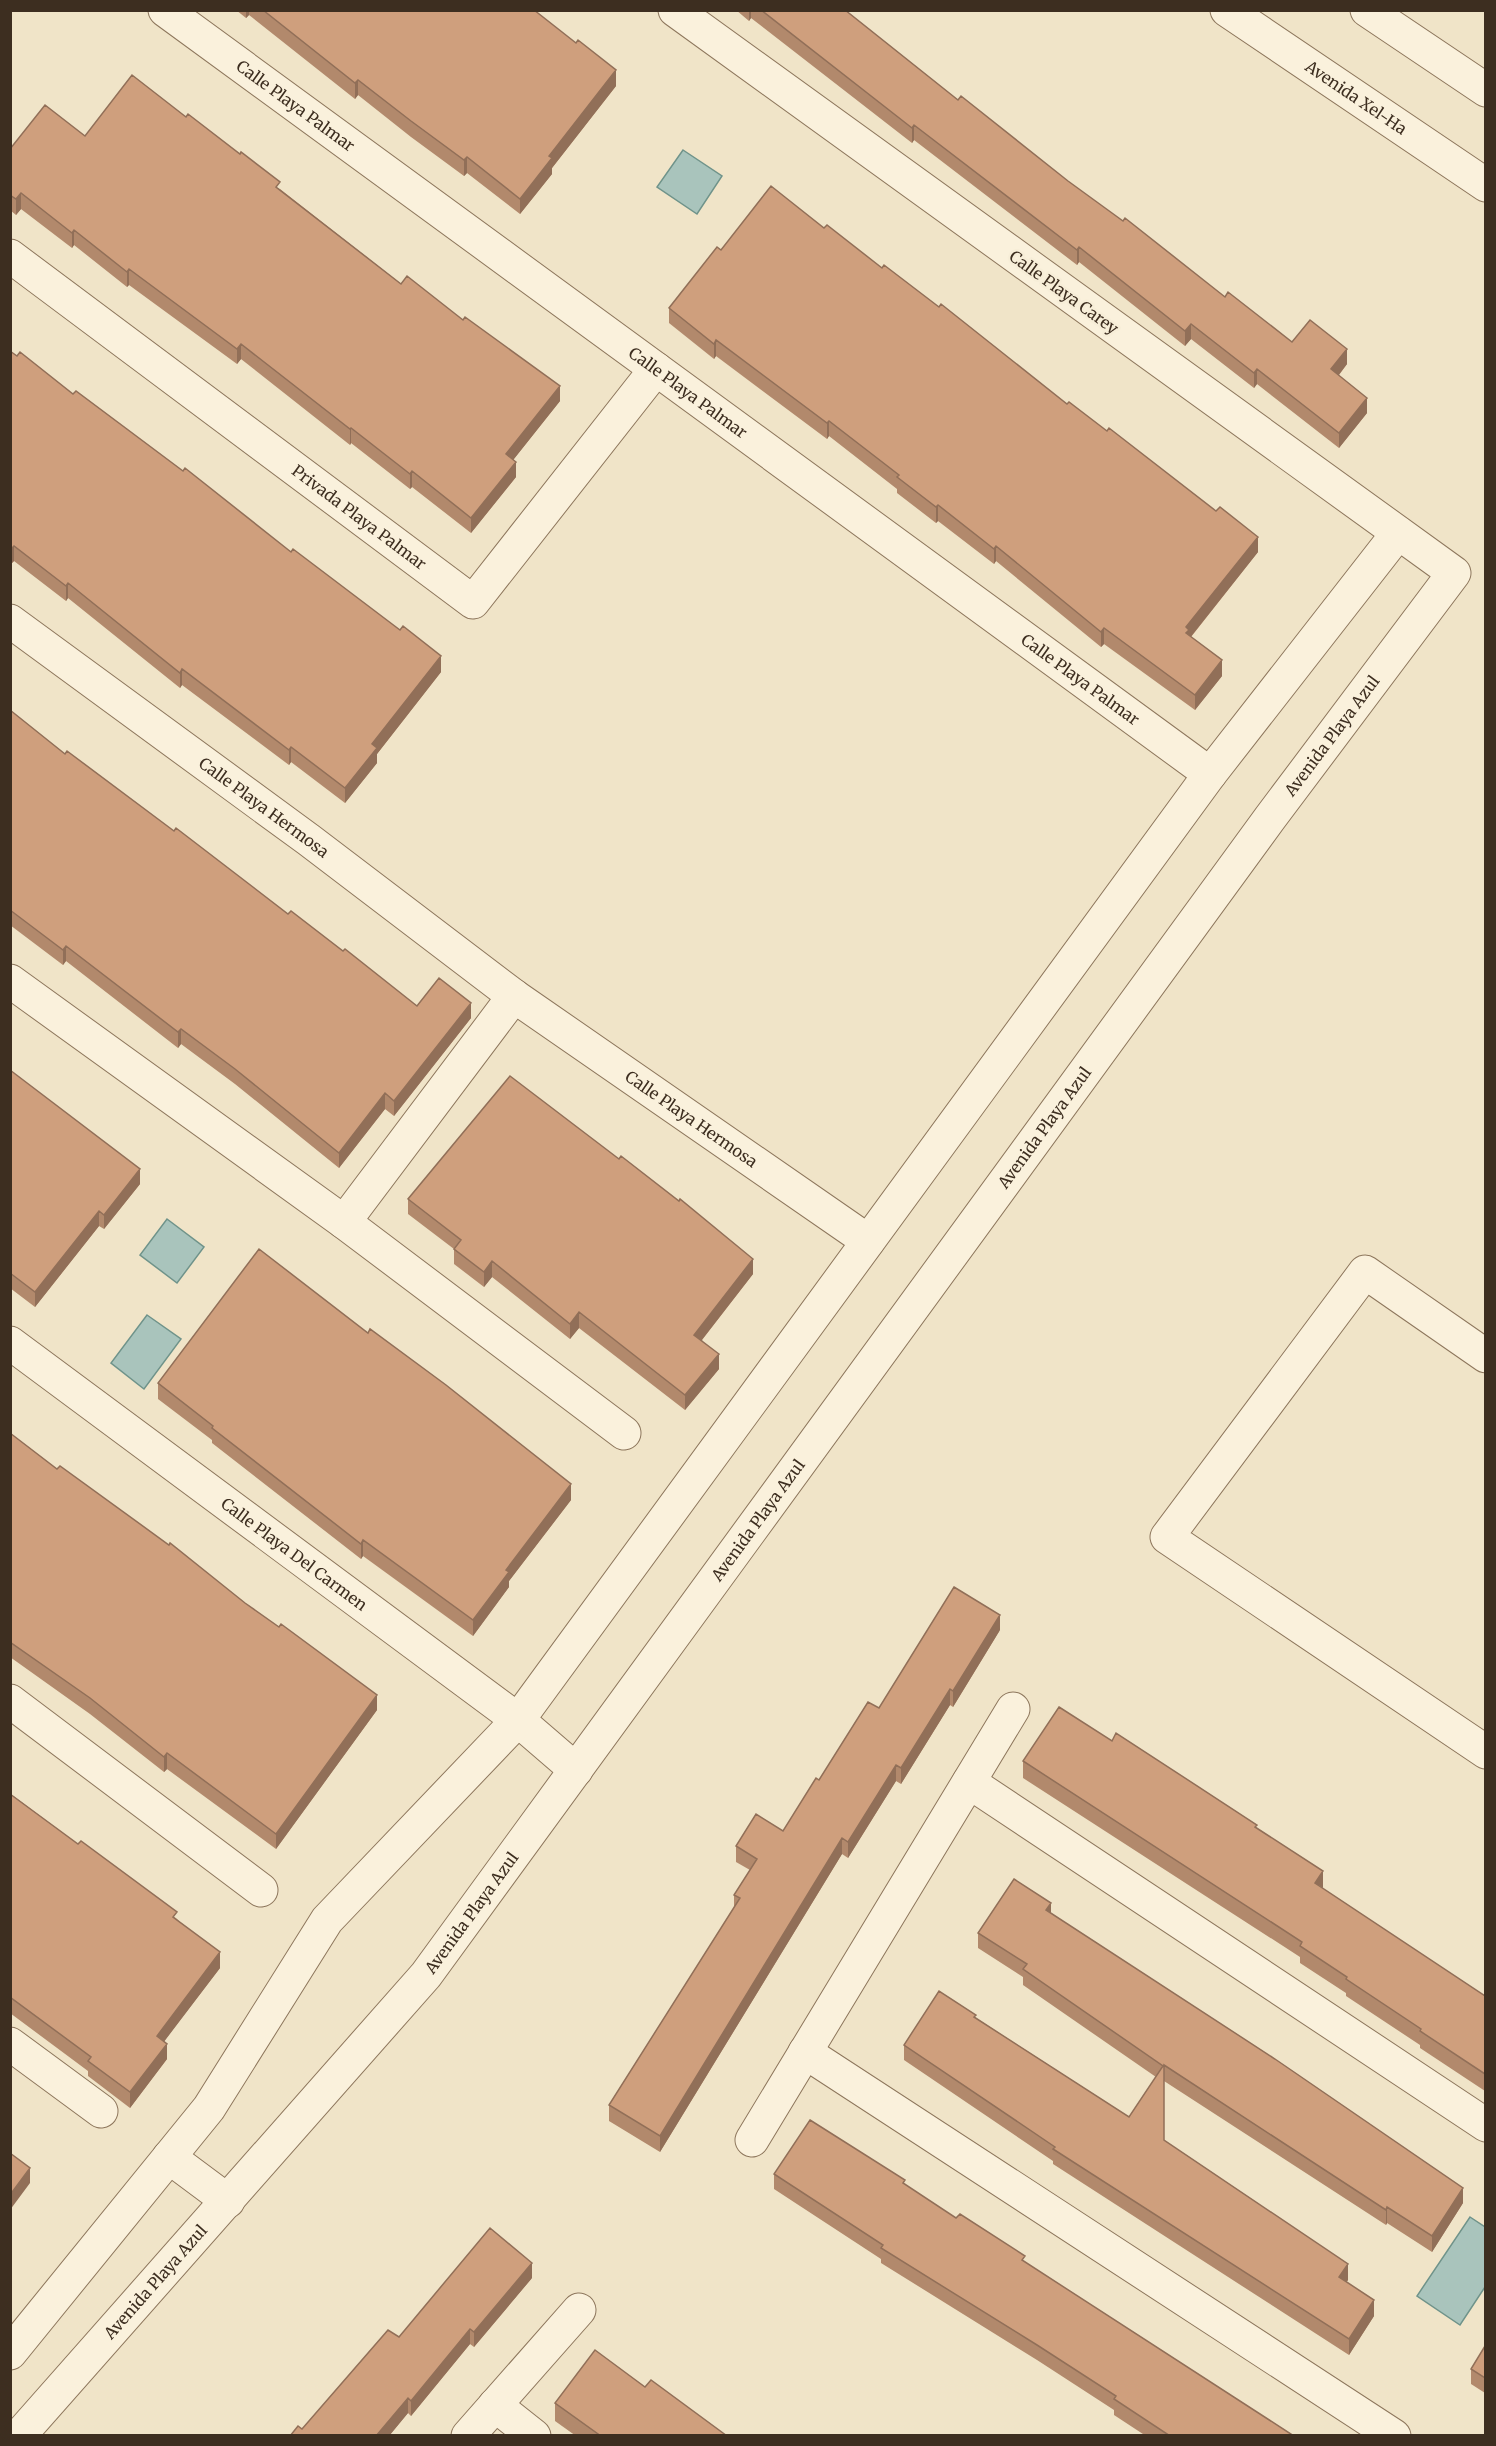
<svg xmlns="http://www.w3.org/2000/svg" width="1496" height="2446" viewBox="0 0 1496 2446" font-family="Merriweather,serif">
	<rect width="100%" height="100%" fill="#f0e4c8"/>
	<path fill="#a9c4bc" stroke="#6f938a" stroke-width="1.5" d="M683,150L722,176L697,214L657,187Z
		M167,1219L204,1247L177,1283L140,1255Z
		M147,1315L181,1339L144,1389L111,1363Z
		M1470,2217L1485,2227V2287L1460,2325L1417,2296Z"/>
	<g fill="none" stroke-linecap="round" stroke-linejoin="round">
		<defs>
			<g id="minor">
				<path id="s1" d="M165,10L1210,774"/>
				<path id="s2" d="M10,256L473,602L656,369"/>
				<path id="s3" d="M10,621L309,840L514,996L868,1241"/>
				<path d="M10,981L344,1222L624,1433"/>
				<path d="M344,1222L514,996"/>
				<path id="s4" d="M10,1343L518,1720L576,1770"/>
				<path d="M1486,1356L1365,1272L1167,1537L1486,1752"/>
				<path d="M10,1701L261,1890"/>
				<path d="M969,1782L1486,2125"/>
				<path d="M10,2044L101,2111"/>
				<path d="M805,2052L1394,2436"/>
				<path d="M752,2140L1013,1709"/>
				<path d="M169,2157L228,2201"/>
				<path d="M10,2353L209,2108L327,1920L518,1720L1210,774L1398,533"/>
				<path d="M495,2405L534,2436"/>
				<path id="s5" d="M19,2436L426,1975L1270,818L1454,573L675,10"/>
				<path d="M468,2436L579,2310"/>
			</g>
			<g id="tertiary">
				<path id="s6" d="M1227,10L1486,185"/>
				<path d="M1367,10L1486,90"/>
			</g>
		</defs>
		<use href="#minor" stroke="#8d765c" stroke-width="35"/>
		<use href="#tertiary" stroke="#8d765c" stroke-width="35"/>
		<use href="#minor" stroke="#faf1dc" stroke-width="33"/>
		<use href="#tertiary" stroke="#faf1dc" stroke-width="33"/>
	</g>
	<path fill="#b2896c" d="M236,10H534L616,86L552,168V174L520,214L467,173L464,176L411,137L358,95L355,99L249,15L246,18Z
		M736,10H845L958,100L1225,297L1292,342L1347,364L1339,375L1367,413L1339,448L1257,384L1254,388L1191,339L1185,346L1079,262L1077,265L914,140L912,143L751,18L749,21Z
		M85,136L280,189L401,284L560,401L513,460L516,477L471,533L412,487L410,489L351,443L350,445L241,359L237,364L129,285L127,287L74,245L72,248L21,209L16,215L10,210V149Z
		M824,228L882,268L1067,404L1258,552L1191,637L1222,676L1195,710L1104,644L1101,647L996,561L994,564L938,521L936,523L897,493V489L829,436L827,439L716,356L714,359L669,323V308L721,250Z
		M10,351L73,394L291,552L441,672L377,754V763L345,803L291,762L289,765L182,685L180,688L68,598L66,601L14,561L12,563L10,561Z
		M10,710L65,754L288,914L343,951L417,1006L471,1018L394,1116L385,1109L339,1168L235,1084L181,1044L178,1048L66,961L63,965L10,925Z
		M10,1070L140,1184L104,1229L99,1226L35,1307L10,1288Z
		M619,1159L753,1274L702,1340L719,1369L685,1410L579,1328L570,1339L492,1277L484,1287L454,1264V1249L408,1214V1199Z
		M158,1383L571,1500L509,1581V1587L473,1636L363,1556L361,1559L212,1443V1440L158,1399Z
		M10,1433L57,1469L377,1710L276,1849L167,1769L164,1772L90,1714L10,1657Z
		M1000,1630L953,1707L950,1705L901,1784L896,1781L848,1858L842,1854L660,2152L609,2121V2105L734,1908V1895L750,1870L736,1862V1846L783,1831L819,1780L879,1708Z
		M1112,1741L1257,1829L1323,1889L1485,1996V2091L1420,2048V2045L1346,1996V1993L1300,1963V1957L1023,1778V1761Z
		M10,1790L11,1794L177,1919L220,1968L164,2041L167,2059L130,2108L88,2076V2071L10,2013Z
		M1051,1913L1463,2203L1432,2252L1387,2223L1386,2225L1164,2081V2140L1348,2280L1346,2282L1374,2316L1349,2355L1053,2164V2161L904,2060V2045L976,2018L1129,2117L1156,2077L1023,1985V1977L978,1948V1933Z
		M774,2174L905,2185L1294,2436H1146L1114,2415V2410L1037,2360L881,2263V2259L774,2189Z
		M532,2278L474,2347L470,2344L411,2416L408,2413L389,2436H290L302,2429L399,2337Z
		M1485,2328V2393L1471,2384V2369L1485,2347L1484,2346V2330Z
		M645,2387L727,2436H576L555,2421V2403Z"/>
	<path fill="#916f58" d="M246,10H249V15L246,18Z
		M749,10H751V18L749,21Z
		M616,70V86L552,168V174L520,214V199L549,156Z
		M358,80V95L355,99V83Z
		M914,125V140L912,143V128Z
		M467,157V173L464,176V160Z
		M21,193V209L16,215V199Z
		M74,230V245L72,248V233Z
		M1079,247V262L1077,265V250Z
		M129,269V285L127,287V272Z
		M1191,324V339L1185,346V331Z
		M716,340V356L714,359V344Z
		M241,344V359L237,364V349Z
		M1347,349V364L1331,385V369Z
		M1257,369V384L1254,388V373Z
		M560,386V401L506,469V454Z
		M1367,398V413L1339,448V433Z
		M829,421V436L827,439V423Z
		M351,428V443L350,445V429Z
		M516,462V477L471,533V518Z
		M412,471V487L410,489V474Z
		M938,505V521L936,523V507Z
		M1258,537V552L1189,639L1186,648V627Z
		M14,546V561L12,563V548Z
		M996,546V561L994,564V549Z
		M68,583V598L66,601V586Z
		M1104,628V644L1101,647V632Z
		M441,656V672L377,754V763L345,803V788L372,744Z
		M1222,660V676L1195,710V695Z
		M182,669V685L180,688V673Z
		M291,747V762L289,765V750Z
		M66,946V961L63,965V950Z
		M471,1003V1018L394,1116V1101Z
		M181,1029V1044L178,1048V1032Z
		M385,1093V1109L339,1168V1153Z
		M140,1169V1184L104,1229V1215Z
		M99,1211V1226L35,1307V1292Z
		M753,1259V1274L694,1350V1335Z
		M492,1261V1277L484,1287V1272Z
		M579,1312V1328L570,1339V1324Z
		M719,1354V1369L685,1410V1395Z
		M571,1484V1500L509,1581V1587L473,1636V1620L506,1570Z
		M363,1540V1556L361,1559V1544Z
		M1000,1615V1630L953,1707V1691Z
		M950,1689V1705L901,1784V1768Z
		M377,1695V1710L276,1849V1834Z
		M167,1753V1769L164,1772V1757Z
		M896,1765V1781L848,1858V1842Z
		M842,1838V1854L660,2152V2136Z
		M1323,1871V1888L1315,1883Z
		M1051,1903V1918L1046,1910Z
		M220,1952V1968L157,2051V2036Z
		M167,2044V2059L130,2108V2092Z
		M30,2168V2183L10,2210V2195Z
		M1463,2188V2203L1432,2252V2236Z
		M1387,2207V2223L1386,2225V2210Z
		M532,2263V2278L474,2347V2332Z
		M1348,2264V2280L1339,2293V2277Z
		M1374,2300V2316L1349,2355V2339Z
		M470,2329V2344L411,2416V2401Z
		M408,2398V2413L389,2436H376Z"/>
	<path fill="#cf9f7d" stroke="#916f58" stroke-width="1.5" d="M263,10H534L576,43L578,40L616,70L549,156L552,158L520,199L467,157L464,160L411,121L358,80L355,83Z
		M761,10H845L958,100L961,96L1068,181L1123,221L1125,218L1225,297L1228,292L1292,342L1310,320L1347,349L1331,369L1367,398L1339,433L1257,369L1254,373L1191,324L1185,331L1079,247L1077,250L914,125L912,128Z
		M132,75L186,117L188,114L240,154L241,152L280,182L276,187L401,284L407,276L463,320L465,317L560,386L506,454L516,462L471,518L412,471L410,474L351,428L350,429L241,344L237,349L129,269L127,272L74,230L72,233L21,193L16,199L10,195V149L45,105L85,136Z
		M771,186L824,228L827,225L882,268L884,265L939,307L941,304L1067,404L1069,402L1107,431L1109,428L1216,511L1220,507L1258,537L1186,627L1189,630L1186,633L1222,660L1195,695L1104,628L1101,632L996,546L994,549L938,505L936,507L897,477L899,475L829,421L827,423L716,340L714,344L669,308L717,247L721,250Z
		M10,351L17,356L20,352L73,394L76,391L183,471L185,468L291,552L293,549L400,630L403,626L441,656L372,744L377,748L345,788L291,747L289,750L182,669L180,673L68,583L66,586L14,546L12,548L10,546Z
		M10,710L65,754L67,751L174,831L176,828L288,914L291,911L343,951L345,949L417,1006L439,978L471,1003L394,1101L385,1093L339,1153L235,1069L181,1029L178,1032L66,946L63,950L10,910Z
		M10,1070L140,1169L104,1215L99,1211L35,1292L10,1273Z
		M510,1076L619,1159L621,1156L679,1201L680,1199L753,1259L694,1335L719,1354L685,1395L579,1312L570,1324L492,1261L484,1272L454,1249L461,1240L408,1199Z
		M259,1249L368,1333L370,1329L446,1385L571,1484L506,1570L509,1572L473,1620L363,1540L361,1544L212,1428L213,1426L158,1383Z
		M10,1433L57,1469L60,1466L169,1545L170,1543L245,1603L279,1627L281,1624L377,1695L276,1834L167,1753L164,1757L90,1698L10,1642Z
		M954,1587L1000,1615L953,1691L950,1689L901,1768L896,1765L848,1842L842,1838L660,2136L609,2105L740,1898L734,1895L757,1859L736,1846L756,1814L783,1831L816,1778L819,1780L868,1702L879,1708Z
		M1059,1707L1112,1741L1116,1733L1257,1825L1255,1827L1323,1871L1315,1883L1485,1996V2074L1420,2031L1421,2029L1346,1979L1347,1977L1300,1946L1302,1942L1023,1761Z
		M10,1794L78,1844L81,1841L177,1912L173,1917L220,1952L157,2036L167,2044L130,2092L88,2061L91,2057L10,1997Z
		M1014,1879L1051,1903L1046,1910L1275,2059L1463,2188L1432,2236L1387,2207L1386,2210L1164,2065V2140L1348,2264L1339,2277L1374,2300L1349,2339L1053,2149L1055,2147L904,2045L939,1991L976,2015L974,2017L1129,2117L1163,2066L1023,1969L1027,1964L978,1933Z
		M810,2120L905,2180L903,2183L956,2218L960,2214L1025,2256L1022,2260L1294,2436H1170L1114,2399L1116,2396L1037,2345L881,2248L883,2245L774,2174Z
		M10,2153L30,2168L10,2195Z
		M490,2228L532,2263L474,2332L470,2329L411,2401L408,2398L376,2436H290L298,2426L302,2429L388,2330L399,2337Z
		M1485,2346V2378L1471,2369Z
		M595,2350L645,2387L651,2380L727,2436H601L555,2403Z"/>
	<g text-anchor="middle" stroke-width="5" stroke-linejoin="round" paint-order="stroke">
		<g font-size="16" fill="#3d2e20" stroke="#f7eed8">
			<text dy="6" stroke="none"><textPath href="#s6" startOffset="156">Avenida Xel-Ha</textPath></text>
			<text dy="6" stroke="none"><textPath href="#s1" startOffset="162">Calle Playa Palmar</textPath></text>
			<text transform="translate(1064 292) rotate(36)" y="6">Calle Playa Carey</text>
			<text dy="6" stroke="none"><textPath href="#s1" startOffset="648">Calle Playa Palmar</textPath></text>
			<text dy="6" stroke="none"><textPath href="#s2" startOffset="436">Privada Playa Palmar</textPath></text>
			<text dy="6" stroke="none"><textPath href="#s1" startOffset="1134">Calle Playa Palmar</textPath></text>
			<text dy="6" stroke="none"><textPath href="#s5" startOffset="2150">Avenida Playa Azul</textPath></text>
			<text dy="6" stroke="none"><textPath href="#s3" startOffset="315">Calle Playa Hermosa</textPath></text>
			<text dy="6" stroke="none"><textPath href="#s3" startOffset="844">Calle Playa Hermosa</textPath></text>
			<text dy="6" stroke="none"><textPath href="#s5" startOffset="1664">Avenida Playa Azul</textPath></text>
			<text dy="6" stroke="none"><textPath href="#s5" startOffset="1178">Avenida Playa Azul</textPath></text>
			<text dy="6" stroke="none"><textPath href="#s4" startOffset="354">Calle Playa Del Carmen</textPath></text>
			<text dy="6" stroke="none"><textPath href="#s5" startOffset="692">Avenida Playa Azul</textPath></text>
			<text dy="6" stroke="none"><textPath href="#s5" startOffset="206">Avenida Playa Azul</textPath></text>
		</g>
	</g>
	<rect width="1496" height="2446" fill="none" stroke="#3d2e20" stroke-width="24"/>
</svg>
